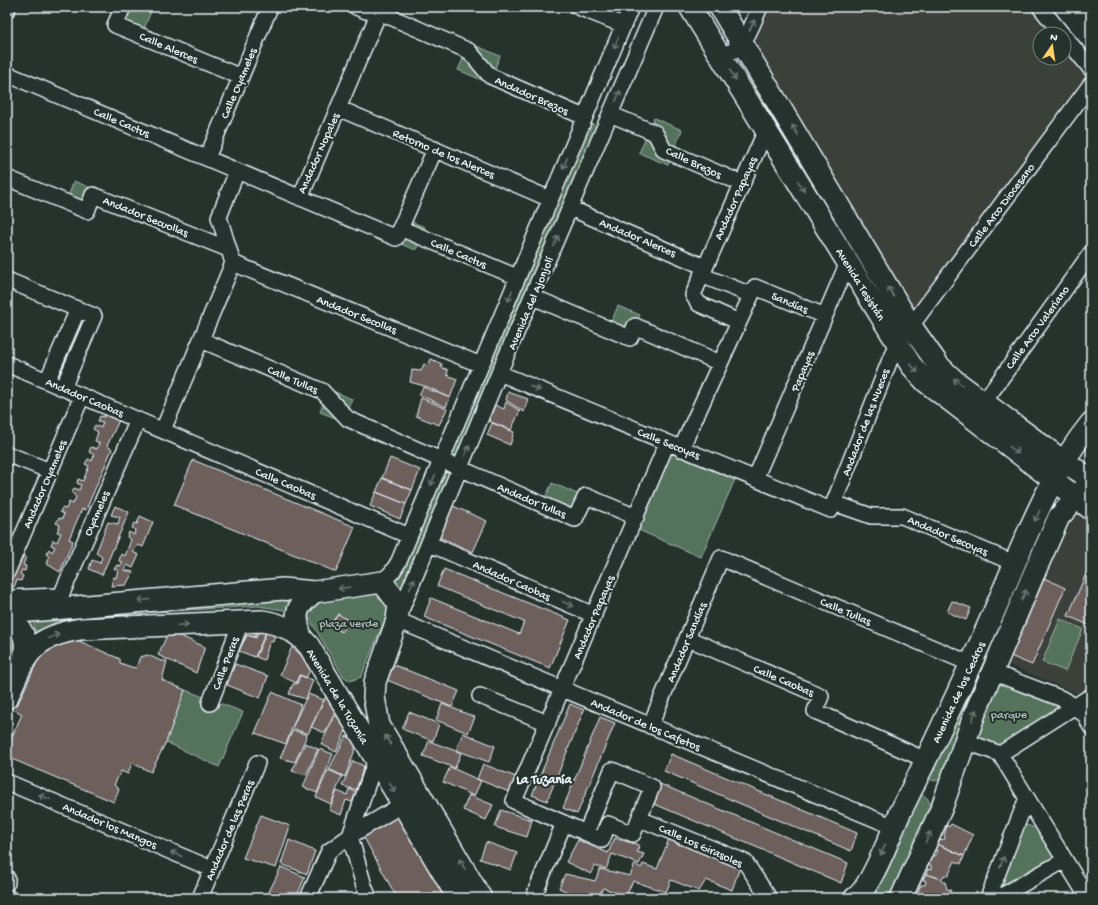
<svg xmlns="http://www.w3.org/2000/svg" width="1098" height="905" viewBox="0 0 1098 905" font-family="'Gochi Hand',sans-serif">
	<rect width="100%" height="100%" fill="#26332d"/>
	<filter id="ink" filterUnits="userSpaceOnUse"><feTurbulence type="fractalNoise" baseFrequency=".025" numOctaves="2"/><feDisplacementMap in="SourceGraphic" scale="8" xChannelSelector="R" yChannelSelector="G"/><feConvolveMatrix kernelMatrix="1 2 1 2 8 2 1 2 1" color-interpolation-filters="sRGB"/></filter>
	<g filter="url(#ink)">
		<path fill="#3b403b" d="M766,7H1035L1057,34H1040V58H1064V43L1091,76L915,318L747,48Z
			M1074,503L1091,515V689L1081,695L1004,663Z"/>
		<path fill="#55735b" stroke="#9eb2aa" d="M120,7H141L151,11L141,37L112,26Z
			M470,43L500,56L489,83L458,70Z
			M654,118L682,130L668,165L639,153Z
			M591,123L596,126L595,130L402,592L390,583Z
			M74,181L98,191L89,213L65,204Z
			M402,218L425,227L416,250L393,241Z
			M618,306L640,315L628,343L606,334Z
			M328,389L352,399L343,421L320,412Z
			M675,440L740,468L701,557L636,529Z
			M552,483L584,497L575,517L542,504Z
			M380,592L390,602L388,612L361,677L350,681L343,676L300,603Z
			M294,596L290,611L258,606L104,615L57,621L43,630L35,631L31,614Z
			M7,617L18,639L7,674Z
			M1060,619L1083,629L1065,671L1042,662Z
			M994,680L1053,703L1064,710L1002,749L973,739Z
			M972,682L975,685V690L941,779L935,781L928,779Z
			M185,690L243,712L219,767L166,742Z
			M918,794C927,795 929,799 930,807L891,898H871L868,896Z
			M1023,824L1042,830L1057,855L998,887Z"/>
		<path fill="#6d605b" stroke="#e8f1f8" d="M431,359L442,364L441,367L448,370L447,375L457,379L450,398L428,387L410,382L412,370L421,371L424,364L428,366Z
			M423,387L450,398L446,407L419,395Z
			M508,392L528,399L524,412L506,400Z
			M421,398L447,409L439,425L416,416Z
			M506,402L520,411L511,430L489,421L495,405L504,409Z
			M106,409L121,416L107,446L112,449L86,510L82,509L69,539L73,541L60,572L47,564L49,557L46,554L49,549L52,552L55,547L51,545L53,540L57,542L61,533L57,532L60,525L56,523L59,518L62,519L64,514L60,512L62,508L66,509L69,502L73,504L76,497L72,493L74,488L79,490L81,485L77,483L78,479L83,481L89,466L85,464L88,459L92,461L94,455L89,452L91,447L97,449L99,443L95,441L98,432L93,429L95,425L101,428L103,422L98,421L100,416L104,417Z
			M492,423L514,432L510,445L487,435Z
			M390,458L420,470L412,490L382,478Z
			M193,460L355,527L336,572L174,505Z
			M382,478L412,490L406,504L376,492Z
			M376,492L406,504L400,519L370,506Z
			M115,506L129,512L102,575L89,569L92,560L100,563L102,557L96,553L108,522L118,524L120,517L111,515Z
			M453,506L487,521L473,552L439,537Z
			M140,516L153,522L143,547L138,545L133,552L139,555L133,568L127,565L124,570L133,572L126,585L111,586L113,577L116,578L118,570L114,569L117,565L120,566L123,562L119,561L121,554L125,556L131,540L127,537L129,532L134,535L135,530L132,528L134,523L137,524Z
			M16,553L26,557L23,565L26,566L25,571L22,570L20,574L23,576L21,581L17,580L14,587L7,585V574Z
			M1091,562V626L1068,616Z
			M444,569L570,620L550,668L424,617L431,598L519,634L524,622L437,586Z
			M1042,577L1065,588L1032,665L1008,655Z
			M952,601L971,608L966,620L947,612Z
			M338,614L348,620L342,632L330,625Z
			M242,625L258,627L255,637L247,635L244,641L236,638Z
			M268,627L255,657L239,651L247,635L256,638L259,628Z
			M169,631L205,647L196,673L158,655Z
			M267,631L275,632L273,642L270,641L264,660L256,657Z
			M61,633L120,659V663L131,667L136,668L140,657L148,655L161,661H167L162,680L185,690L166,742L151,772L132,763L128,774L121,771L114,785L119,789L114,802L7,757V748L22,714L15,710L43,649Z
			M292,647L303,657L310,670L306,678L299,675L296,683L280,675Z
			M235,664L268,676L260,698L227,685Z
			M394,665L459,691L452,707L387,680Z
			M300,675L313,680L306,699L289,694L293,684H297Z
			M272,692L301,705L286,744L255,733Z
			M308,694L324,700L308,734L292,728Z
			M327,694L336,710L325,733L311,727Z
			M442,704L475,717L468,733L436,720Z
			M570,704L584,710L547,801L532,795Z
			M409,712L439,724L433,741L402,729Z
			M335,715L348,726L336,752L321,744Z
			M600,717L615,723L577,814L563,808Z
			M293,730L307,735L295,762L280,758Z
			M463,733L495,746L489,762L456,750Z
			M346,736L351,738L352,737L357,744L345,777L329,769Z
			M429,741L461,753L455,768L423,756Z
			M305,743L318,749L306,775L292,771Z
			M319,749L333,754L317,793L303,787Z
			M671,754L857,833L851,851L664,771Z
			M353,761L364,766L356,790L342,786Z
			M483,764L516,777L509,792L477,779Z
			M450,767L481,781L474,796L443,782Z
			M328,770L342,776L331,804L316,797Z
			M660,784L848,863L841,883L652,803Z
			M349,789L356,792L352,802L346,800L341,815L329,810L337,791L347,795Z
			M469,795L493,805L486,820L463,810Z
			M501,810L532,820L527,837L495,827Z
			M397,813L447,898H397L362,834Z
			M261,815L290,826L276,868L243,858Z
			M951,824L973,835L964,856L937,844L938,840L945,839V837L944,836L947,825L949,827Z
			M615,838L639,845L637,852L644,854L639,864L612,854L606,869L594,866L591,874L566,862L578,840L608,853Z
			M669,839L679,845L681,843L740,867L732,890L706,880L699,891L671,880L666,892L633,881L626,896L603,888L598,898H580L559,888L565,874L595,881L600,869L630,876L635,864L641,868L643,864L657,869Z
			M289,840L315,851L307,874L281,864Z
			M486,842L517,853L511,870L480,859Z
			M937,844L964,856L961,864L955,861L948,876L944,875L942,879L926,874L928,869L931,870V865H928L933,855L935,856L937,851L934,850Z
			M281,867L305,877L296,898H266Z
			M926,874L942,879V882H945L947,889L951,890L947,898H925L917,894L921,885H925L926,881L923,880Z"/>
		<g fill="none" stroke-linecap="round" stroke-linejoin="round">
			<defs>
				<path id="street" d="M123,7L115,25L241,77
					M356,7L366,11L379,12L469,51L490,76L584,117
					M578,7L623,25
					M656,7L499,373L397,620L894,827
					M1040,7L1062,34
					M7,10L8,7
					M1064,36L1091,69
					M720,54C745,54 751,26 760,7
					M7,74L396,238L435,149
					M338,108L550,199
					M610,114L655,133L664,150L741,183
					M207,158L270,7
					M7,178L87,211L93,195L228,249
					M300,198L379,12
					M570,208L705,267
					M400,228L517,277
					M233,263L481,365
					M701,275L751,295
					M7,280L94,316L63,388
					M533,297L630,338L635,326L720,363
					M739,322L699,304L693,295L766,130
					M911,326L1091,84
					M201,340L322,391L348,419L575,519L586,496L636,517
					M7,364L409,536
					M499,373L831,510L897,342
					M47,381L78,309
					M984,402L1091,253
					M163,430L233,263L219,217L237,171
					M681,449L755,287L825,316
					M7,454L50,471
					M755,479L848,262
					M834,503L871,516H902L1014,563
					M430,544L594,615
					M7,572L82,396
					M382,582L393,571L399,561L631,7
					M7,598L60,596
					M56,607L138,420
					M687,638L821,696L815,711L926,760
					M992,672L1065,700L1085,715L1091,727
					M480,696L548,723
					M210,703L241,622
					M650,726L721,558L971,664
					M965,741L1000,754L1088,898
					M1000,754L1091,696
					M7,782L212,869
					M640,819L745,862L769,898
					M586,833L612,770L652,787L633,834L608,824L602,840L514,801L667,443
					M7,878V883
					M7,897L9,898
					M200,898L257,763
					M308,898L329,851L350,836L403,804
					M369,898L364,886L350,836L376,759
					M533,898L564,823
					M988,898L1027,798
					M998,898L1065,860"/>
				<path id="secondary" d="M690,7L911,365L926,382L1091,509
					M720,7L911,326L939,366L955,381L1063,461L1091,479
					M7,613L283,589L314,592L382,582L399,604L397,620L375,682L374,697L379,725L481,898
					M7,617C10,621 14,622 17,625C27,636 26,646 24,660
					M301,637C294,613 295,608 314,592
					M7,698C26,655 30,637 81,629L262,621C282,624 296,631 309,646L458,898
					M855,898C871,888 891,833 900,813C932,748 963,683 992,616C1021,551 1046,478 1091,423
					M901,898L942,807L975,713L1035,571L1059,517L1085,488"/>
			</defs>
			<use href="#street" stroke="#e8f1f8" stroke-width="18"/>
			<use href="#secondary" stroke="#e8f1f8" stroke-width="24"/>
			<use href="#street" stroke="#26332d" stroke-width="15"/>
			<use href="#secondary" stroke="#26332d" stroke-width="21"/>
		</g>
		<defs><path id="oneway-shaft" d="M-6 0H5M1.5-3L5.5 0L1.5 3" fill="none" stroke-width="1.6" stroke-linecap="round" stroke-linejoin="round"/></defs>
		<g stroke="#6a7674">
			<use href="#oneway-shaft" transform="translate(752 25) rotate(-65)"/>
			<use href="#oneway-shaft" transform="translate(616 43) rotate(113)"/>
			<use href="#oneway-shaft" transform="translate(733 75) rotate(59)"/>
			<use href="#oneway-shaft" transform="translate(618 96) rotate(-67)"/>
			<use href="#oneway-shaft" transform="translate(795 130) rotate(-121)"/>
			<use href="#oneway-shaft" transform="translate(565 163) rotate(113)"/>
			<use href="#oneway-shaft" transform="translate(801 186) rotate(58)"/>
			<use href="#oneway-shaft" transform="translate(556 241) rotate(-67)"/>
			<use href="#oneway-shaft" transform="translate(891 292) rotate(-121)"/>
			<use href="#oneway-shaft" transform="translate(510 296) rotate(112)"/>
			<use href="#oneway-shaft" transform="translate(914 368) rotate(50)"/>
			<use href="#oneway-shaft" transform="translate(958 382) rotate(-142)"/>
			<use href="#oneway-shaft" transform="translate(535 388) rotate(23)"/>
			<use href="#oneway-shaft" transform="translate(1014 450) rotate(38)"/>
			<use href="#oneway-shaft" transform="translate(467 451) rotate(-68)"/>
			<use href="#oneway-shaft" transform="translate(433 480) rotate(113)"/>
			<use href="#oneway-shaft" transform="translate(1037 516) rotate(116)"/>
			<use href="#oneway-shaft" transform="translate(412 584) rotate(-67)"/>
			<use href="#oneway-shaft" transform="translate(344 588) rotate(171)"/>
			<use href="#oneway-shaft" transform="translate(1024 595) rotate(-66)"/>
			<use href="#oneway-shaft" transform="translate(144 600) rotate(175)"/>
			<use href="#oneway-shaft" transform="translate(568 604) rotate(24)"/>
			<use href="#oneway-shaft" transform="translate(183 625) rotate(-3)"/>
			<use href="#oneway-shaft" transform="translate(54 636) rotate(-24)"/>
			<use href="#oneway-shaft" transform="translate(974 715) rotate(-70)"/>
			<use href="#oneway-shaft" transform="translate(388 740) rotate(-121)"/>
			<use href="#oneway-shaft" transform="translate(392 787) rotate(60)"/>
			<use href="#oneway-shaft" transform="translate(44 797) rotate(-157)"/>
			<use href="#oneway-shaft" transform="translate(928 837) rotate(-66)"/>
			<use href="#oneway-shaft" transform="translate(883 850) rotate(115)"/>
			<use href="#oneway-shaft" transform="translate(176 854) rotate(-157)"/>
			<use href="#oneway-shaft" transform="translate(1002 862) rotate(-69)"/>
			<use href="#oneway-shaft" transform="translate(462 864) rotate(-121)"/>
		</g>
	</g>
	<g text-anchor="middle" stroke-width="4" stroke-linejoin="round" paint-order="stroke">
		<g font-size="12" fill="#e8f1f8" stroke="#26332d">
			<text transform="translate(169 47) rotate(23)" y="4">Calle Alerces</text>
			<text transform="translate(238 83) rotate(-67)" y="4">Calle Oyameles</text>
			<text transform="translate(532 95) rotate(24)" y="4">Andador Brezos</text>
			<text transform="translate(122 122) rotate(23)" y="4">Calle Cactus</text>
			<text transform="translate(318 153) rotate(-66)" y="4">Andador Nopales</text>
			<text transform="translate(444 153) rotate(23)" y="4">Retorno de los Alerces</text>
			<text transform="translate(694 162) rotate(25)" y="4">Calle Brezos</text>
			<text transform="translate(735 198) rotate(-66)" y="4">Andador Papayas</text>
			<text transform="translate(1001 205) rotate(-53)" y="4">Calle Arco Diocesano</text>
			<text transform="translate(146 216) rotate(22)" y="4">Andador Secuollas</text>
			<text transform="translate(638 237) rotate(23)" y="4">Andador Alerces</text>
			<text transform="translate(459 253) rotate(23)" y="4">Calle Cactus</text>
			<text transform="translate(861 284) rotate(58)" y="4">Avenida Tesistán</text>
			<text transform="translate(790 302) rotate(23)" y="4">Sandías</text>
			<text transform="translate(530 303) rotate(-67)" y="4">Avenida del Ajonjolí</text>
			<text transform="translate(357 314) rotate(22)" y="4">Andador Secollas</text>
			<text transform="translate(1037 327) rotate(-54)" y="4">Calle Arco Valeriano</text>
			<text transform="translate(802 371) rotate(-67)" y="4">Papayas</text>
			<text transform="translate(293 379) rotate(24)" y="4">Calle Tullas</text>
			<text transform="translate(85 397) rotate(23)" y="4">Andador Caobas</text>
			<text transform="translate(865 422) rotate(-69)" y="4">Andador de las Nueces</text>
			<text transform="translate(669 443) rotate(22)" y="4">Calle Secoyas</text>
			<text transform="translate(286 483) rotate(23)" y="4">Calle Caobas</text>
			<text transform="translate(44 484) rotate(-67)" y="4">Andador Oyameles</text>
			<text transform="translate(532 500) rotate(23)" y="4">Andador Tullas</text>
			<text transform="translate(96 513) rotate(-66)" y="4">Oyameles</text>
			<text transform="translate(948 535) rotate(23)" y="4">Andador Secoyas</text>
			<text transform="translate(512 580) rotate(24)" y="4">Andador Caobas</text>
			<text transform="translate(846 611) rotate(23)" y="4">Calle Tullas</text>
			<text transform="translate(593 617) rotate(-67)" y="4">Andador Papayas</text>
			<text transform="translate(686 642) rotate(-67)" y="4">Andador Sandías</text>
			<text transform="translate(225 663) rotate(-69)" y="4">Calle Peras</text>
			<text transform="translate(784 680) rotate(23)" y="4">Calle Caobas</text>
			<text transform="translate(958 692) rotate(-65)" y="4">Avenida de los Cedros</text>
			<text transform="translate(338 696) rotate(59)" y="4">Avenida de la Tuzanía</text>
			<text transform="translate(646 724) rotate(23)" y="4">Andador de los Cafetos</text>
			<text transform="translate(110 825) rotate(23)" y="4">Andador los Mangos</text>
			<text transform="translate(229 830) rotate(-67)" y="4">Andador de las Peras</text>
			<text transform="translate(701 845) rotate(24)" y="4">Calle Los Girasoles</text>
		</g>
		<g font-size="12" fill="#adbfb9" stroke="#26332d">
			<text x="349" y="627">plaza verde</text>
			<text x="1009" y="718">parque</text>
		</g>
		<g font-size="13" font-weight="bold" fill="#e8f1f8" stroke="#26332d">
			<text x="544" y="783">La Tuzanía</text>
		</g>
	</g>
	<rect width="1098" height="905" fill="none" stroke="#26332d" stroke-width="24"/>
	<rect x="12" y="12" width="1074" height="881" fill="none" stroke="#e8f1f8" stroke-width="1.5" filter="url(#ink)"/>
	<g transform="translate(1052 46) rotate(13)"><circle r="19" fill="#26332d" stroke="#747f7e"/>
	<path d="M0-3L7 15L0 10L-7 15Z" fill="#ffd166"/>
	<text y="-6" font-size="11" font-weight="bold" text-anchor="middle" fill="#e8f1f8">N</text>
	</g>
</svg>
